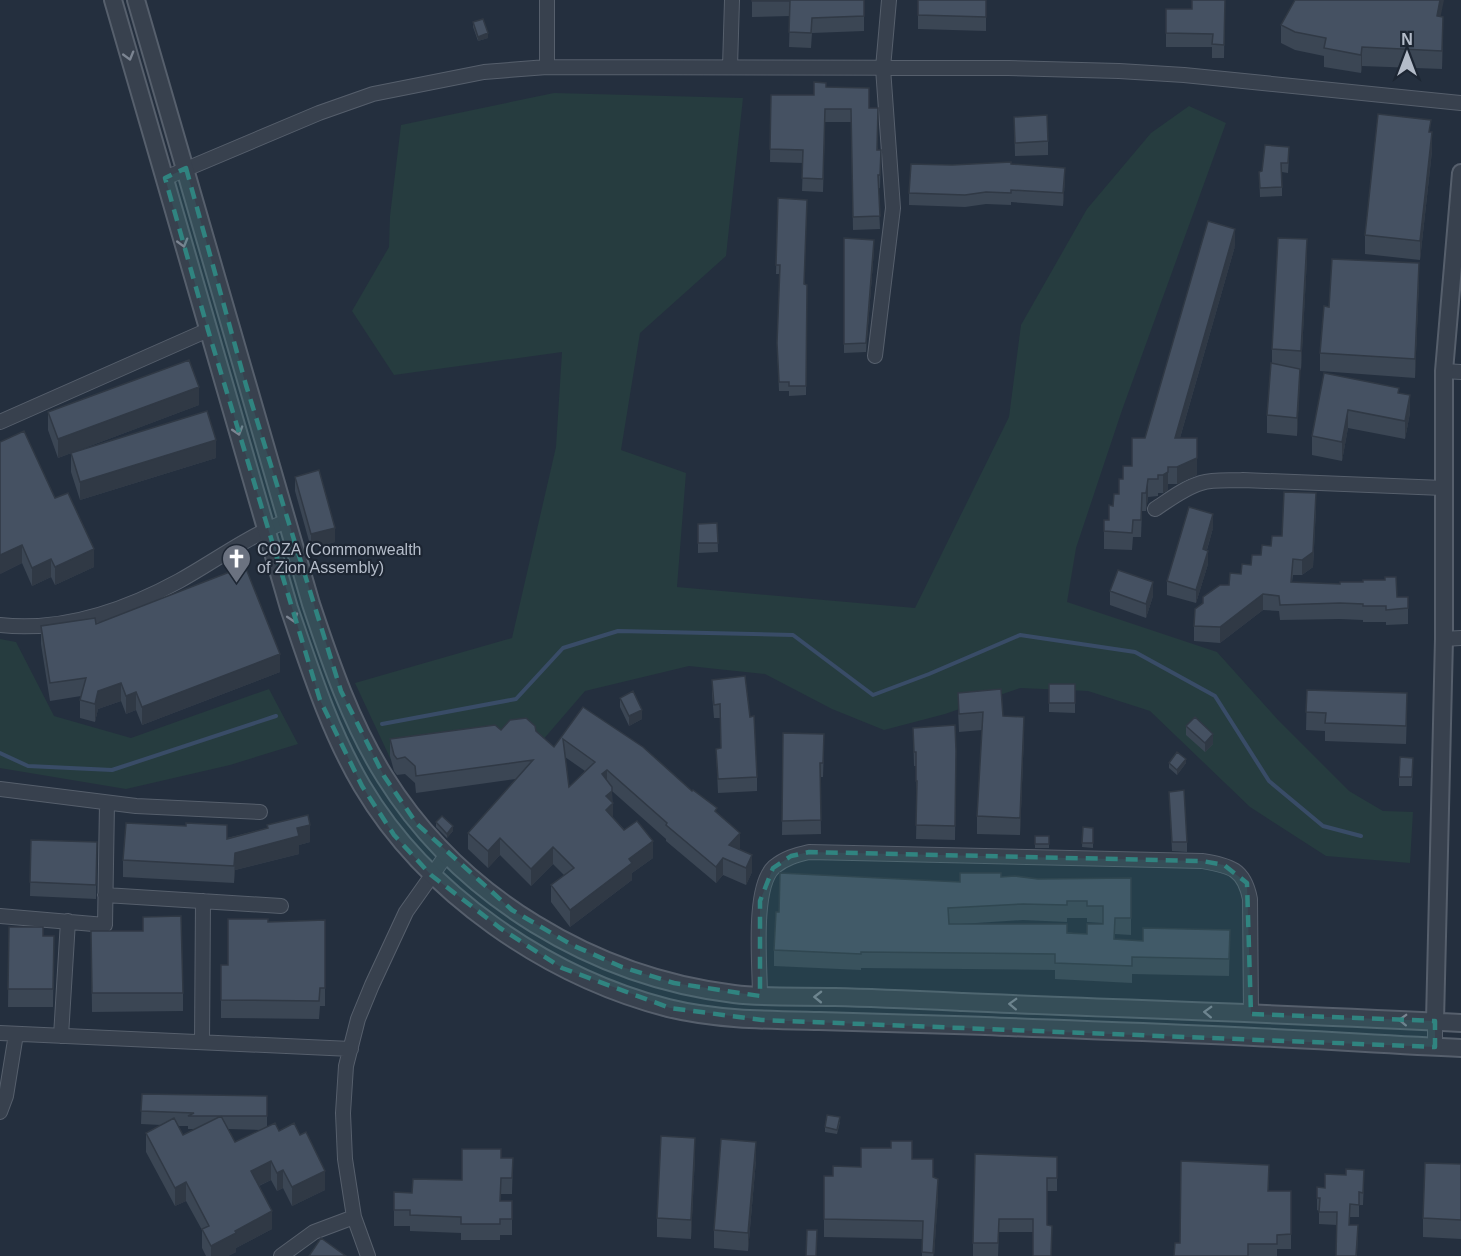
<svg xmlns="http://www.w3.org/2000/svg" width="1461" height="1256" viewBox="0 0 1461 1256" font-family="Arial,sans-serif">
	<rect width="100%" height="100%" fill="#242f3e"/>
	<path fill="#263c3f" d="M554,93L743,98L726,256L640,333L621,450L686,473L677,587L915,608L1009,417L1021,325L1087,209L1151,133L1189,106L1226,123L1121,413L1076,548L1067,602L1217,652L1278,720L1349,791L1383,811L1413,812L1410,863L1326,856L1250,807L1150,711L1088,691L1020,688L945,714L884,730L832,709L765,674L689,666L585,691L542,741L488,740L391,760L355,683L512,638L556,447L562,352L394,375L352,311L389,247L390,216L401,125Z
		M0,639L16,642L54,716L131,738L269,689L298,744L230,765L126,789L0,768Z"/>
	<g fill="none" stroke-linecap="round" stroke-linejoin="round">
		<path stroke="#394c67" stroke-width="4" d="M382,724L516,699L563,648L618,631L793,635L873,695L929,674L1020,635L1135,652L1215,696L1269,781L1323,826L1361,836
			M0,753L28,766L112,770L276,716"/>
		<defs>
			<path id="minor" d="M547,67V0
				M730,67L732,0
				M165,178L319,113L373,94L484,72L547,67L1008,68L1119,71L1184,75L1461,103
				M875,356L893,208L883,68L889,0
				M1444,371L1461,372
				M0,422L208,330
				M1155,509C1169,500 1184,488 1201,483C1214,479 1230,481 1243,480L1443,488
				M0,625C63,632 124,611 179,581C215,561 248,536 287,521
				M1444,639L1461,638
				M0,789L136,806L260,812
				M105,895L281,906
				M0,916L105,925L107,803
				M760,996C760,966 752,887 774,867C785,858 796,855 809,852L1202,861C1230,866 1244,868 1250,899L1251,1014
				M1435,1021V1047
				M0,1033L351,1049
				M61,1036L68,921
				M202,1042L203,901
				M0,1112L6,1096L16,1034
				M281,1256L314,1232L354,1217
				M368,1256L354,1217L345,1159L343,1113L346,1066L358,1019L372,985L406,912L447,854"/>
			<path id="tertiary" d="M113,0L289,608C310,669 329,730 362,786C426,894 548,977 668,1008C717,1020 769,1020 819,1021C875,1023 930,1024 985,1026C1075,1030 1164,1032 1254,1037C1323,1040 1392,1045 1461,1048
				M136,0L311,604C331,664 351,723 385,777C460,897 594,977 734,994C767,998 801,996 835,997C878,998 920,1000 963,1002C1129,1009 1295,1014 1461,1023
				M1435,1021L1444,639V371L1461,173"/>
		</defs>
		<use href="#minor" stroke="#565f6c" stroke-width="16"/>
		<use href="#tertiary" stroke="#565f6c" stroke-width="20"/>
		<use href="#minor" stroke="#38414e" stroke-width="14"/>
		<use href="#tertiary" stroke="#38414e" stroke-width="16"/>
	</g>
	<path fill="#3b4654" fill-rule="evenodd" d="M752,0H864V31L812,33L811,48L789,47L790,16L752,17Z
		M918,0H986V31L918,29Z
		M1225,0L1224,58H1212V47H1166V9H1192Z
		M1440,16L1443,35L1442,69L1362,66L1361,73L1324,67V56L1295,50L1281,43V25Z
		M473,22L488,38L478,41L473,27Z
		M826,87L869,108L878,150H881L880,188H878L880,229L853,230L851,122H825L823,192L802,191L803,163L770,162L771,95H814Z
		M1014,117L1048,141V155L1015,156Z
		M1431,132L1432,151L1420,260L1365,254V235Z
		M1289,156L1288,173L1282,172V196L1260,197L1259,172L1262,171Z
		M1011,164L1065,180L1063,206L1011,202V205L986,204L965,207L909,205V193L952,165Z
		M778,198L805,284L807,285L806,395L789,396V391H779L777,343L780,274H776Z
		M844,238L874,249L866,352L844,353Z
		M1235,246L1180,438L1197,475L1177,484H1168V490L1163,493H1158V496L1148,497L1146,511H1142L1141,537H1133L1132,550L1104,549V520H1109L1113,506Z
		M1307,258L1301,370H1300L1297,436L1267,433V415L1272,364V349Z
		M1419,281L1415,378L1320,371V353L1329,307Z
		M1324,373L1410,413L1405,439L1348,428L1342,461L1312,455V436Z
		M199,405L58,458L48,430V412Z
		M71,453L216,458L80,500L71,472Z
		M295,477L335,542L311,548L295,491Z
		M55,498L94,567L55,585L51,577L32,586L22,563L0,574Z
		M1316,509L1313,567L1302,575H1293L1292,582L1397,597L1408,608V624L1386,625V622H1363V620L1340,619L1280,620L1279,611L1263,610L1220,643L1194,641V626L1229,585L1282,536Z
		M717,523L718,552L698,553V524Z
		M1213,528L1207,550L1208,564L1196,603L1167,595V581Z
		M1110,591L1153,596L1146,618L1110,605Z
		M96,624L280,672L142,725L136,710L126,714L121,701L98,709L95,722L80,718V700L81,696L50,701L41,644V626Z
		M712,680L750,717L757,777V791L718,793L716,749L721,748L720,718H714L712,694Z
		M1049,684H1075V713L1049,712Z
		M1307,690L1407,711L1406,744L1325,741V731L1306,730Z
		M958,693L1003,716L1024,734L1020,835L977,834V816L982,730L959,732L958,710Z
		M620,698L642,719L629,726L620,707Z
		M583,707L692,791L717,813L752,872L746,885L723,875L716,883L666,841V839L612,791L613,818L653,858L632,873V880L570,927L551,902V885L564,875L553,864L531,886L500,855L488,868L468,849V833L516,779L416,793L415,783L405,774L397,775L394,771L390,756V739L501,730L536,731L554,747ZM565,757L585,771L569,787Z
		M1186,726L1213,744L1205,752L1186,735Z
		M913,728L956,765L955,840L916,839L917,795H916V766H914Z
		M783,733L824,748L823,777H820L821,834L782,835Z
		M1413,758L1412,786H1399V777Z
		M1169,763H1186L1177,775L1169,768Z
		M1169,792L1187,842V852L1172,851Z
		M436,822L453,831L447,838L436,827Z
		M267,825L310,842L299,845V854L235,870L234,883L123,877V860L227,838L267,828Z
		M1083,827L1093,828V848L1082,847Z
		M1035,836H1049V848H1035Z
		M31,840L97,842L96,899L30,896Z
		M1001,877L1038,879L1131,878V935L1115,934V939L1143,941L1230,930L1229,976L1132,974V983L1055,979V970L861,968V970L774,966V950L779,912L960,882ZM1067,918H1087V922L1103,923V924L1087,934L961,924L1023,920L1067,922Z
		M325,920V1006H320L319,1019L221,1018V965H228L268,922Z
		M9,927L43,936H54L53,1007H8Z
		M91,931H143L183,993V1011L92,1012Z
		M142,1094L267,1096V1127L279,1131L325,1190L292,1206L283,1188L277,1191L271,1180L259,1186L272,1229L236,1248V1252L228,1256H206L202,1248V1230L186,1201L175,1206L146,1152V1133L161,1125L141,1124ZM178,1126H188V1129H195L183,1135ZM228,1129L261,1130L235,1142Z
		M840,1122L837,1134L825,1132V1127Z
		M695,1156L691,1239L657,1237V1218Z
		M1057,1157V1191H1047L1033,1232H999L998,1256H973V1243Z
		M501,1158H513L512,1194H501L500,1201H512V1235H500V1240H461V1233L410,1231V1226H394V1210L412,1193L462,1180Z
		M912,1159L933,1177L938,1196L934,1256H922V1239L824,1237V1176H833L861,1167Z
		M756,1160L748,1251L714,1248V1230Z
		M1461,1164V1239L1423,1237V1218Z
		M1364,1182L1363,1205H1359V1217H1350L1349,1225H1358L1357,1256H1336L1337,1225L1319,1224V1211L1317,1210V1198L1325,1188Z
		M1269,1191H1291V1249H1277V1256H1174L1180,1243Z"/>
	<path fill="#303945" d="M1440,0H1444L1437,34V16Z
		M1443,17V35L1442,69V51Z
		M488,33V38L478,41V37Z
		M1362,47V66L1361,73V55Z
		M1432,132V151L1420,260V241Z
		M1065,168V180L1063,206V193Z
		M1235,229V246L1175,455V438Z
		M1307,239V258L1301,370V351Z
		M874,240V249L866,352V343Z
		M1419,263V281L1415,378V359Z
		M1300,369V387L1297,436V418Z
		M199,387V405L58,458V439Z
		M1410,395V413L1405,439V421Z
		M1348,410V428L1342,461V442Z
		M216,440V458L80,500V482Z
		M1197,458V475L1177,484V467Z
		M1168,472V490L1163,493V475Z
		M1148,479V497L1146,511V493Z
		M1316,493L1313,567L1302,575V560Z
		M1213,514V528L1203,563V549Z
		M335,528V542L311,548V534Z
		M22,545V563L0,574V555Z
		M94,549V567L55,585V567Z
		M1208,551V564L1196,603V590Z
		M51,559V577L32,586V568Z
		M1153,582V596L1146,618V604Z
		M1263,594V610L1220,643V627Z
		M280,654V672L142,725V707Z
		M121,683V701L98,709L95,722V704L98,691Z
		M136,692V710L126,714V696Z
		M642,710V719L629,726V716Z
		M1024,717V734L1020,835V818Z
		M1213,734V744L1205,752V743Z
		M1186,759V763L1177,775V770Z
		M607,770V787L602,774Z
		M612,791V805L613,803V820L606,827V796Z
		M310,825V842L299,845V854L235,870L234,883L235,853L297,828Z
		M453,826V831L447,838V834Z
		M740,833V850L729,862V845Z
		M500,838V855L488,868V851Z
		M653,841V858L632,873V880L570,927V910L629,859Z
		M553,847V864L531,886V869Z
		M752,855V872L746,885V868Z
		M723,858V875L716,883V867Z
		M695,1138V1156L691,1239V1220Z
		M756,1142V1160L748,1251V1233Z
		M271,1161V1180L251,1189V1171Z
		M283,1170V1188L277,1191V1173Z
		M325,1171V1190L292,1206V1187Z
		M938,1179V1196L934,1256H933Z
		M186,1182V1201L175,1206V1188Z
		M272,1211V1229L236,1248V1252L228,1256H211V1246L235,1231Z"/>
	<path fill="#455162" stroke="#303945" stroke-width="1.5" fill-rule="evenodd" d="M752,0H864V16L812,18L811,33L789,32L790,1H752Z
		M918,0H986V17L918,15Z
		M1192,0H1225L1224,45L1212,44L1213,34L1166,33V9H1192Z
		M1295,0H1440L1437,16L1443,17L1442,51L1362,47L1361,55L1324,48L1326,38L1295,32L1281,25Z
		M483,19L488,33L478,37L473,22Z
		M814,82L826,83V87L869,88V108H878L877,150H881L880,175H878L880,216L853,217L851,109H825L823,179L802,178L803,150L770,149L771,95H814Z
		M1378,114L1431,120L1429,132H1432L1420,241L1365,235Z
		M1047,115L1048,141L1015,143L1014,117Z
		M1265,145L1289,147L1288,163H1281L1282,187L1260,188L1259,172L1262,171Z
		M1011,162V164L1065,168L1063,193L1011,190V193L986,192L965,195L909,193L911,164L952,165Z
		M778,198L807,200L804,284L807,285L806,386H789V382H779L777,343L780,265H776Z
		M1208,221L1235,229L1175,438H1197V458L1177,467H1168V472L1163,475H1158V479H1148L1146,493H1142L1141,520H1133L1132,533L1104,531V520H1109V505L1113,506L1114,494H1119V479H1123V466H1132V438H1145Z
		M844,238L874,240L866,343L844,344Z
		M1278,238L1307,239L1301,351L1272,349Z
		M1332,259L1419,263L1415,359L1320,353L1324,306L1329,307Z
		M189,360L199,387L58,439L48,412Z
		M1271,363L1300,369L1297,418L1267,415Z
		M1324,373L1399,388L1398,393L1410,395L1405,421L1348,410L1342,442L1312,436Z
		M207,411L216,440L80,482L71,453Z
		M24,431L55,498L68,493L94,549L55,567L51,559L32,568L22,545L0,555V442Z
		M319,470L335,528L311,534L295,477Z
		M1284,492L1316,493L1313,552L1302,560L1293,559L1291,582L1340,584V582H1363V580H1385V577H1396L1397,597H1408V608L1386,610V606H1363V604L1340,603L1280,605L1279,596L1263,594L1220,627L1194,626L1195,609L1203,603V597L1220,585H1229L1230,573L1241,574L1242,564L1251,565L1252,555H1261L1262,545L1271,546L1272,536H1282Z
		M1189,507L1213,514L1203,549L1208,551L1196,590L1167,581Z
		M717,523L718,543H698V524Z
		M245,566L280,654L142,707L136,692L126,696L121,683L98,691L95,704L80,700L86,678L50,683L41,626L95,618L96,624Z
		M1118,570L1153,582L1146,604L1110,591Z
		M745,676L750,717L754,716L757,777L718,779L716,749L721,748L720,704L714,705L712,680Z
		M1049,684H1075V703H1049Z
		M1001,689L1003,716L1024,717L1020,818L977,816L983,712L959,714L958,693Z
		M1307,690L1407,693L1406,726L1325,723L1326,713L1306,712Z
		M633,691L642,710L629,716L620,698Z
		M583,707L643,747L692,791L693,790L717,808L715,811L740,833L729,845L752,855L746,868L723,858L716,867L666,825L667,823L607,770L602,774L612,787V791L606,796L613,803L606,810L624,830L637,821L653,841L629,859L632,863L570,910L551,885L574,868L553,847L531,869L500,838L488,851L468,833L533,760L416,776L415,766L405,757L397,759L394,755L390,739L495,725L501,730L510,720L526,718L535,726L536,731L554,747ZM563,739L595,762L569,787Z
		M1195,717L1213,734L1205,743L1186,726Z
		M955,725L956,751L955,826L916,825L917,781H916V752H914L913,728Z
		M783,733L824,734L823,763H820L821,820L782,821Z
		M1177,752L1186,759L1177,770L1169,763Z
		M1400,757L1413,758L1412,777H1399Z
		M1184,790L1187,842H1172L1169,792Z
		M308,815L310,825L297,828L299,836L235,853L234,866L123,860L126,823L186,826V823L227,825V839L268,828L267,825Z
		M442,816L453,826L447,834L436,822Z
		M1083,827L1093,828V843H1082Z
		M1035,836H1049V844H1035Z
		M31,840L97,842L96,885L30,882Z
		M780,873L960,882V873H1001V877L1015,876L1038,879L1131,878V918H1115L1114,939L1143,941V928L1230,930L1229,959L1132,957V966L1055,963V954L861,952V954L774,950L776,912H779ZM1067,901H1087V906H1103V924H1087V934L1067,933V924H949L948,908L1023,904L1067,905Z
		M181,916L183,993H92L91,931H143V917Z
		M228,919H268V922L325,920V988H320L319,1001L221,1000V965H228Z
		M9,927H43V936H54L53,989H8Z
		M142,1094L267,1096V1116H188L194,1113L141,1111Z
		M827,1115L840,1117L837,1130L825,1127Z
		M221,1116L235,1142L275,1123L279,1131L294,1123L300,1135L306,1132L325,1171L292,1187L283,1170L277,1173L271,1161L251,1171L272,1211L235,1231L236,1233L211,1246L202,1229L209,1226L186,1182L175,1188L146,1133L174,1118L183,1135Z
		M661,1136L695,1138L691,1220L657,1218Z
		M721,1139L756,1142L748,1233L714,1230Z
		M891,1141H912V1159H933V1177L938,1179L933,1253L922,1252L923,1221L824,1219V1176H833V1166L861,1167V1148H891Z
		M462,1149H501V1158H513L512,1178H501L500,1201H512V1219H500V1224H461V1217L410,1215V1210H394V1192L412,1193L413,1179L462,1180Z
		M975,1154L1057,1157V1178H1047V1225L1052,1226L1051,1256H1033V1219H999L998,1243H973Z
		M1181,1161L1269,1165L1268,1191H1291V1234L1277,1235V1244H1248V1256H1174L1175,1243H1180Z
		M1425,1163L1461,1164V1220L1423,1218Z
		M1346,1169L1364,1170L1363,1193L1359,1192V1205L1350,1204L1349,1225H1358L1356,1256H1336L1337,1212H1319L1320,1198H1317V1187L1325,1188V1174L1346,1175Z
		M807,1230H817L816,1256H806Z
		M321,1238L346,1256H309Z"/>
	<defs><path id="oneway-chevron" d="M-2-3.5L2.5 0L-2 3.5" fill="none" stroke-width="1.6" stroke-linecap="round" stroke-linejoin="round" transform="scale(1.5)"/></defs>
	<g stroke="#7c8592">
		<use href="#oneway-chevron" transform="translate(129 56) rotate(74)"/>
		<use href="#oneway-chevron" transform="translate(183 243) rotate(74)"/>
		<use href="#oneway-chevron" transform="translate(238 431) rotate(73)"/>
		<use href="#oneway-chevron" transform="translate(293 618) rotate(72)"/>
		<use href="#oneway-chevron" transform="translate(818 997) rotate(-179)"/>
		<use href="#oneway-chevron" transform="translate(1013 1004) rotate(-178)"/>
		<use href="#oneway-chevron" transform="translate(1208 1012) rotate(-178)"/>
		<use href="#oneway-chevron" transform="translate(1403 1020) rotate(-178)"/>
	</g>
	<path fill="#308480" fill-opacity="0.2" stroke="#308480" stroke-width="4.5" stroke-dasharray="12 8" stroke-linejoin="round" d="M186,168L246,385L341,691L384,776L417,824L512,910L572,945L622,967L674,983L760,996V901L773,868L791,856L809,852L1202,861L1224,865L1247,883L1251,1014L1435,1021V1047L762,1020L670,1008L562,968L500,928L431,875L394,835L362,786L320,700L208,330L165,178Z"/>
	<defs>
		<symbol id="church-pin" viewBox="-11 -11 22 30"><path d="M0 17L-7.5 6A9.5 9.5 0 1 1 7.5 6Z" fill="#6b7280" stroke="#1d2633"/><path d="M-1.2-6h2.4v3.5h3.3v2.4h-3.3V6h-2.4V-.1h-3.3v-2.4h3.3Z" fill="#fff"/></symbol>
	</defs>
	<g fill-rule="evenodd">
		<use href="#church-pin" x="220" y="542" width="33" height="45"/>
	</g>
	<g text-anchor="middle" stroke-width="4.5" stroke-linejoin="round" paint-order="stroke">
		<g font-size="16" fill="#b4bcc9" stroke="#1d2633" text-anchor="start">
			<text x="257" y="555">COZA (Commonwealth<tspan x="257" dy="18">of Zion Assembly)</tspan></text>
		</g>
	</g>
	<g transform="translate(1407 54)" stroke="#1d2633" stroke-width="4.5" paint-order="stroke">
	<path d="M0-4.5L10 22L0 15L-10 22Z" fill="#b4bcc9"/>
	<text y="-9" font-size="16" font-weight="bold" text-anchor="middle" fill="#b4bcc9">N</text>
	</g>
</svg>
